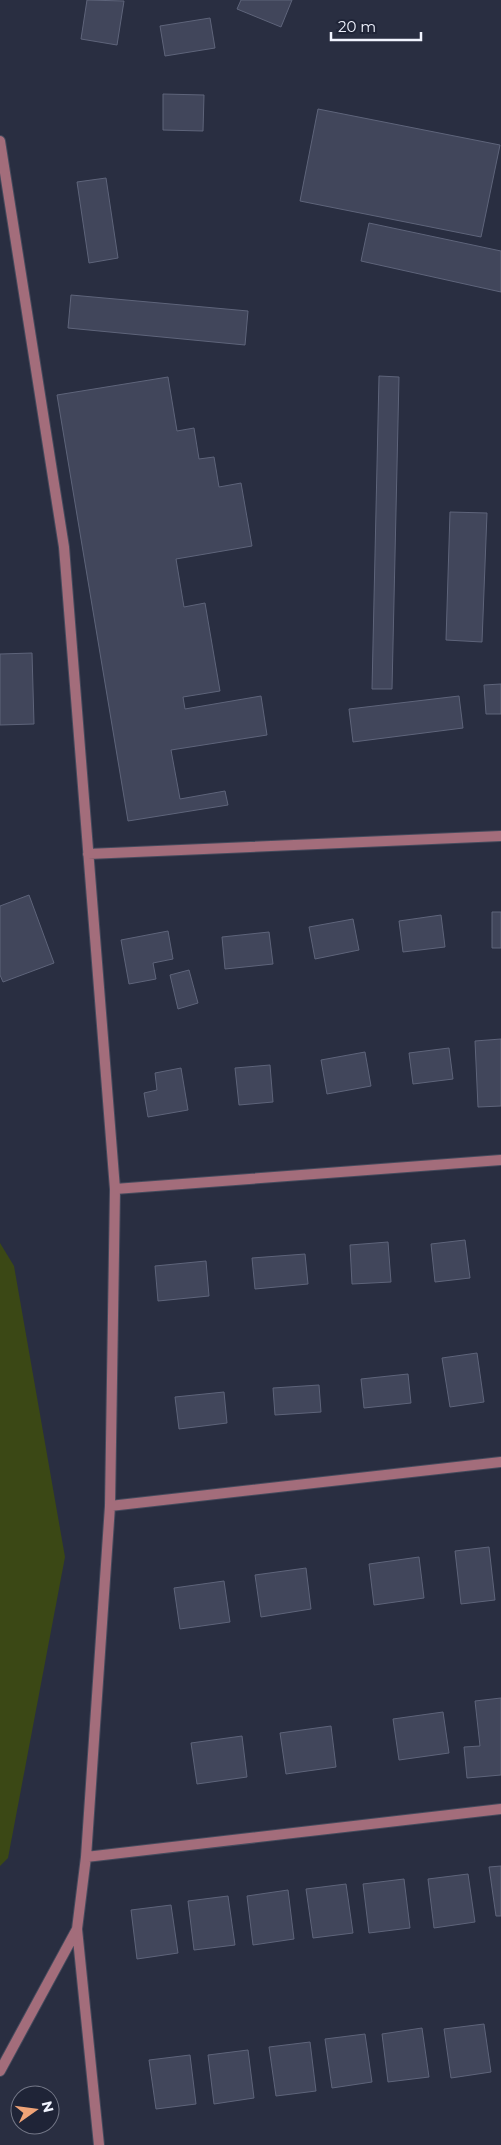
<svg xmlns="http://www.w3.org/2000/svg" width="501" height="2145" viewBox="0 0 501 2145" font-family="Montserrat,sans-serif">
	<rect width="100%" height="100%" fill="#292e41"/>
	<path fill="#3b4815" d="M0,1243L14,1266L65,1557L8,1858L0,1866Z"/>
	<path fill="#41465b" stroke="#5e647a" d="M87,0L124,1L117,45L81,39Z
		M241,0H292L281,27L237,9Z
		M210,18L215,48L165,56L160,26Z
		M163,94L204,95L203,131L163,130Z
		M318,109L500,145L481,237L300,201Z
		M106,178L118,258L89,263L77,182Z
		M369,223L501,251V292L361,261Z
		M71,295L248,311L245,345L68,328Z
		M379,376L399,377L392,689H372Z
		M168,377L177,431L194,428L199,459L214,457L219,487L241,483L252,546L176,559L184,607L205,603L220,691L183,697L185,709L261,696L267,735L171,750L180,799L225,791L228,805L128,821L57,395Z
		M450,512L487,513L482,642L446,640Z
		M32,653L34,724L0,725V654Z
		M501,684V714H486L484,685Z
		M459,696L463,728L353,742L349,709Z
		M29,895L54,963L3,982L0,975V906Z
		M492,912H501V948H492Z
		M441,915L445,947L403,952L399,921Z
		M353,919L359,950L315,959L309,927Z
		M168,931L173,959L153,963L156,979L129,984L121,940Z
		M269,932L273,964L225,969L222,937Z
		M189,970L198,1003L178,1009L170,975Z
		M501,1039V1106L478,1107L475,1041Z
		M449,1048L453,1079L413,1084L409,1053Z
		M365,1052L371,1086L327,1094L321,1060Z
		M270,1065L273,1102L239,1105L235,1068Z
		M181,1068L188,1110L148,1117L144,1093L157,1090L155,1073Z
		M465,1240L470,1278L435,1282L431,1244Z
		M388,1242L391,1282L352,1284L350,1245Z
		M305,1254L308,1284L255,1289L252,1258Z
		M206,1261L209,1296L158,1301L155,1266Z
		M477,1353L484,1402L450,1407L442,1358Z
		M408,1374L411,1403L364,1408L361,1379Z
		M319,1385L321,1412L275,1415L273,1388Z
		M224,1392L227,1423L179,1429L175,1397Z
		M489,1547L495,1600L461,1604L455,1551Z
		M419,1557L424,1598L374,1605L369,1564Z
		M306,1568L311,1609L261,1617L255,1575Z
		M224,1581L230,1622L180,1629L174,1588Z
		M501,1698V1775L467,1778L464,1747L480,1746L475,1701Z
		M443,1712L449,1753L399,1760L393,1719Z
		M331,1726L336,1767L286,1774L280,1733Z
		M242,1736L247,1777L197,1784L191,1743Z
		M501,1866V1916H496L489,1867Z
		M468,1874L475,1922L434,1928L428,1879Z
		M404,1879L410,1928L369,1933L363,1884Z
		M346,1884L353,1933L313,1938L306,1889Z
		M288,1890L294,1939L253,1945L247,1896Z
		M228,1896L235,1945L194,1950L188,1901Z
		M171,1905L178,1953L137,1959L131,1910Z
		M484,2024L491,2072L451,2078L444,2029Z
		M422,2028L429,2077L388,2082L382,2034Z
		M365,2034L372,2082L332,2088L325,2039Z
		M310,2042L316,2091L276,2096L269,2047Z
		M248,2050L254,2098L214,2104L208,2055Z
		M190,2055L196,2104L156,2109L149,2060Z"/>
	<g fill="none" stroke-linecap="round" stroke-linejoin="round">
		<defs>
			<path id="minor" d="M0,141L64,547L115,1189L110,1506L86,1857L77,1929L99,2145
				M88,854L501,836
				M115,1189L501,1160
				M110,1506L501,1462
				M86,1857L501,1809
				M0,2071L77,1929"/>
		</defs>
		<use href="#minor" stroke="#454a5c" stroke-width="12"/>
		<use href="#minor" stroke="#a36d7b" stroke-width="10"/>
	</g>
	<g transform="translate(35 2110) rotate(76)"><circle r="24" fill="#1f2437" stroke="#737787"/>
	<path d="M0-4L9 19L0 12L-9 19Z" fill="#efa377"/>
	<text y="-8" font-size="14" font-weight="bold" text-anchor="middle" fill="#f1f4ff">N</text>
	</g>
	<path d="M331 32v8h90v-8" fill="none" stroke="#f1f4ff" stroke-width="2.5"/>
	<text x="338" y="32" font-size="15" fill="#f1f4ff" stroke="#1f2437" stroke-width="4" paint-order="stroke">20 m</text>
</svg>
